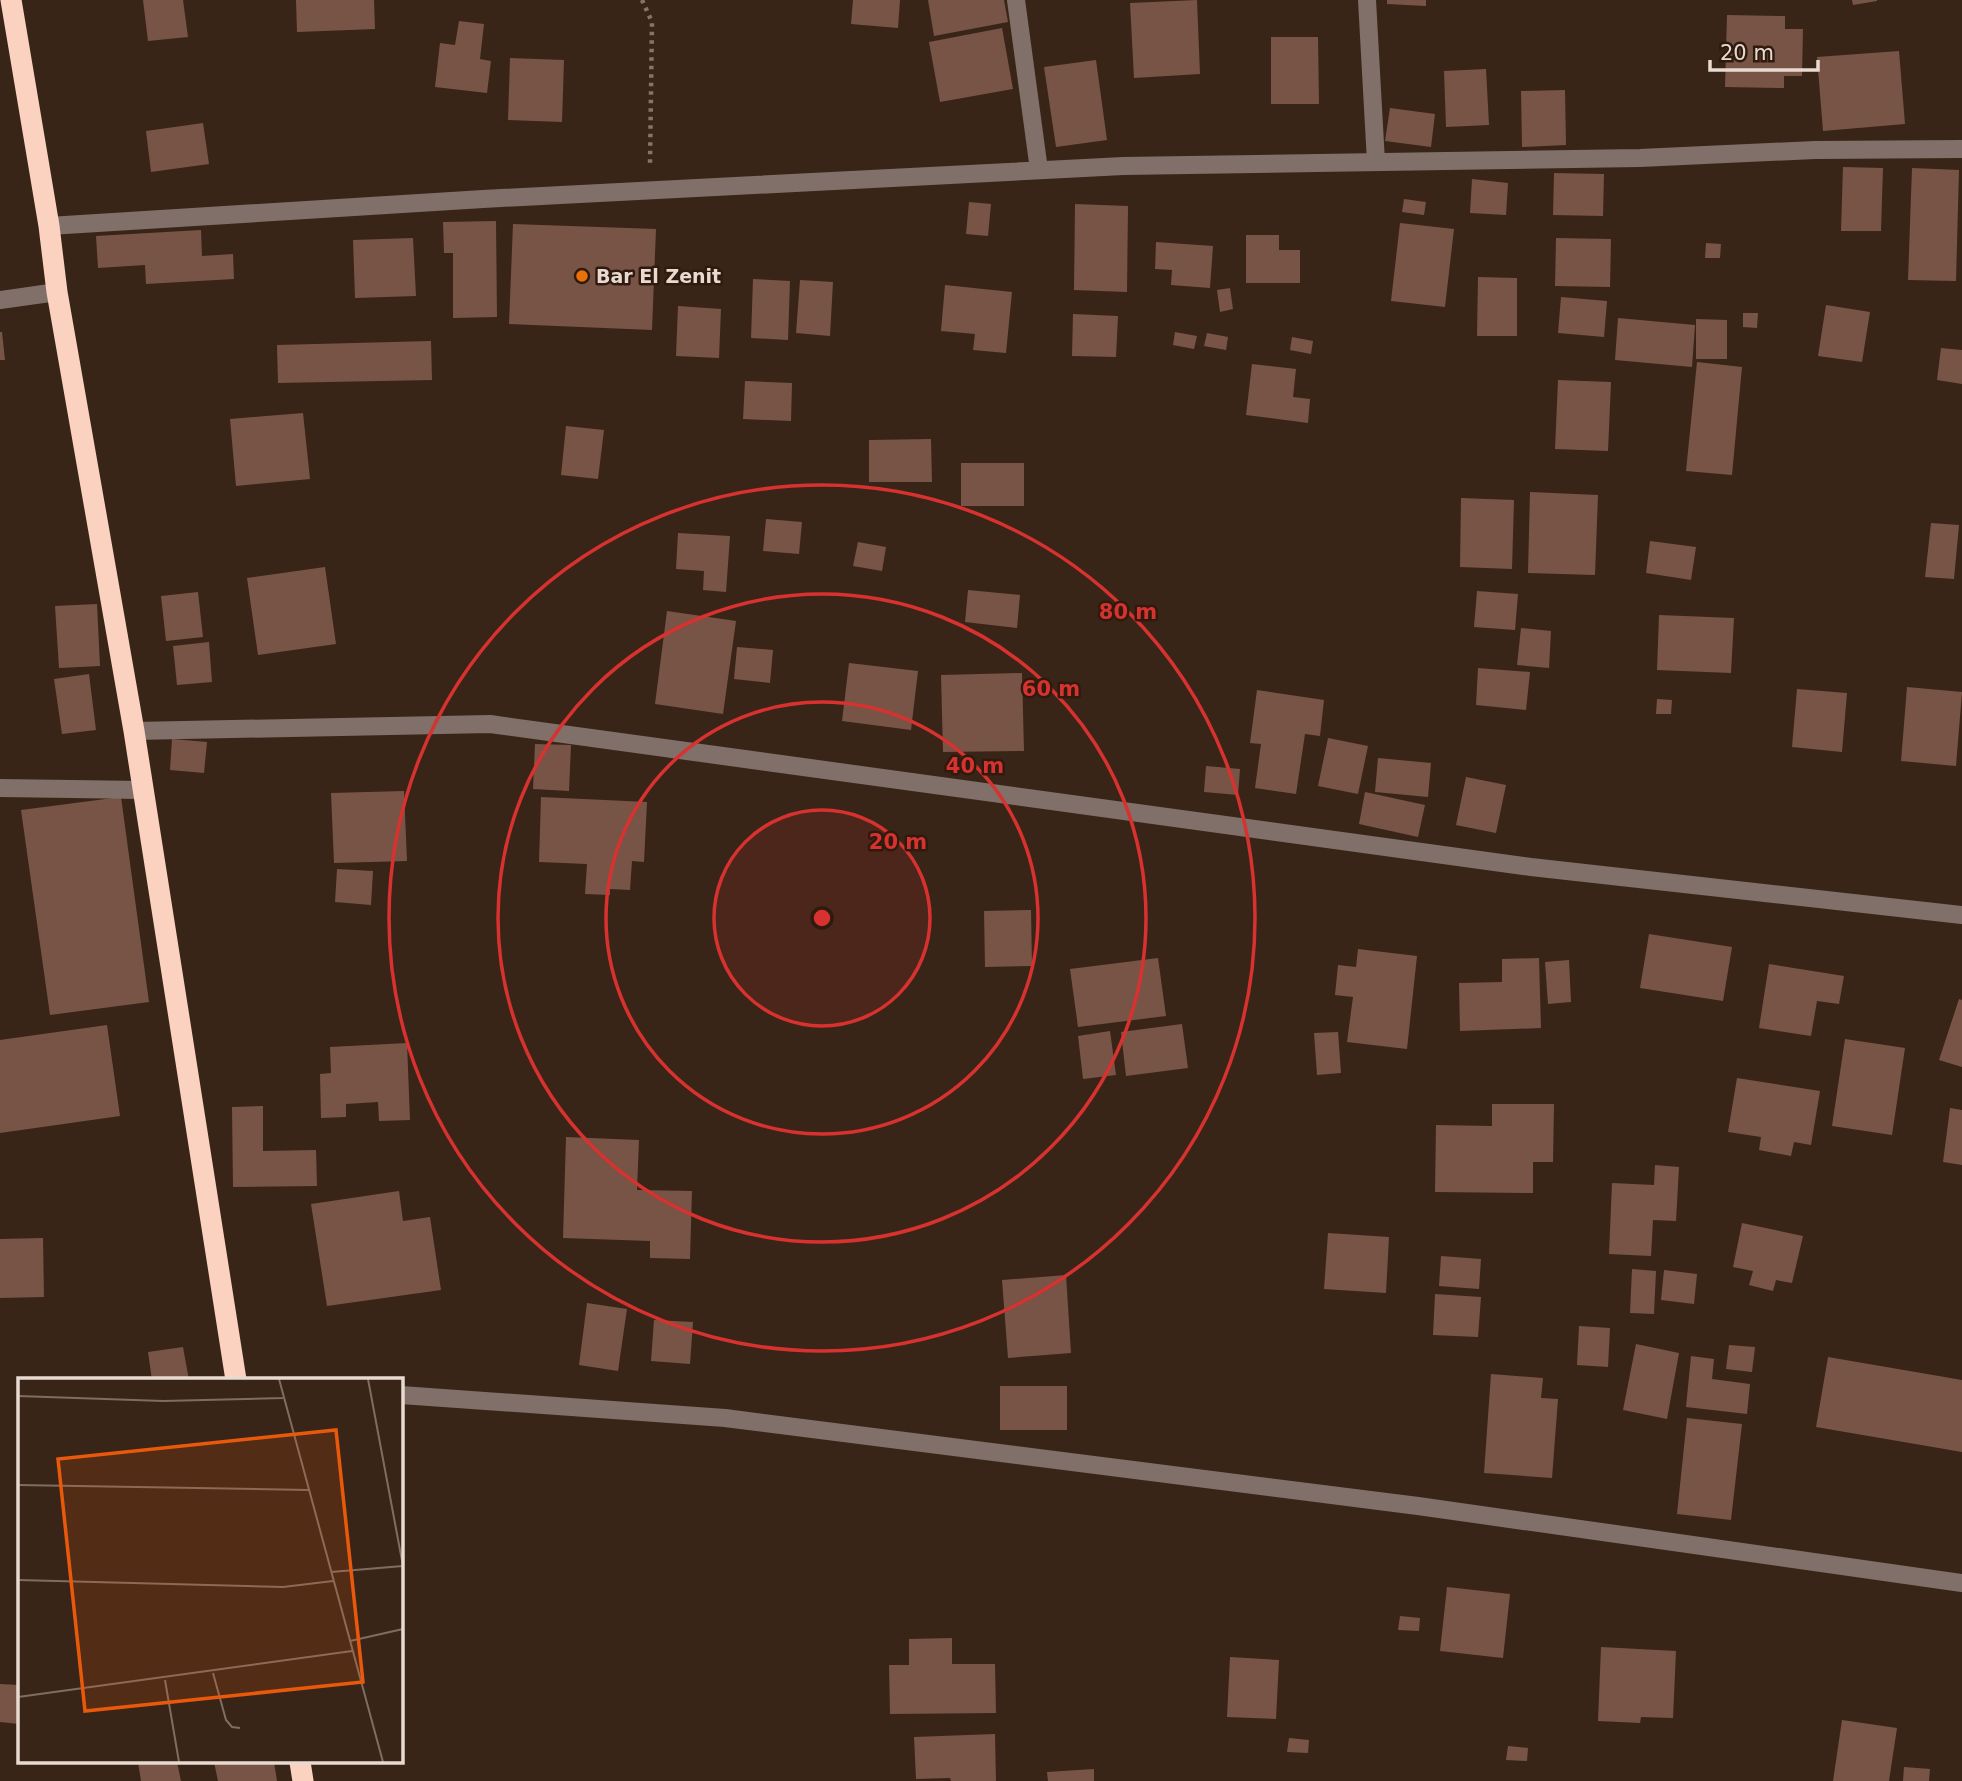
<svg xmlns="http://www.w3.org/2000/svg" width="1962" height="1781" viewBox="0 0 1962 1781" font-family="'DejaVu Sans',sans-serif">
	<rect width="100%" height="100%" fill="#392517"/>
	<path fill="#785446" d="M143,0H183L188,37L148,41Z
		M296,0H374L375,29L297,32Z
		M853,0H900L898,28L851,24Z
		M928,0H1004L1008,22L934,36Z
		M1197,0L1200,74L1134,78L1130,3Z
		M1387,0H1426V6L1387,4Z
		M1852,0H1877V1L1853,5Z
		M1727,15L1785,16V29H1803L1802,76H1784V88L1725,87Z
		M459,21L484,24L480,59L491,61L487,93L435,87L440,43L455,45Z
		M1002,28L1013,89L940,102L929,42Z
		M1271,37H1318L1319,104H1271Z
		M1899,51L1905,124L1823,131L1817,57Z
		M510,58L564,60L562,122L508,120Z
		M1096,60L1107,140L1056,147L1044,67Z
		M1486,69L1489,125L1446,127L1444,71Z
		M1565,90L1566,145L1522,147L1521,91Z
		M1390,108L1435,114L1431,147L1385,141Z
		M203,123L209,164L151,172L146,131Z
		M1843,167L1883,168L1881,231H1841Z
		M1912,168L1959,170L1956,281L1908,280Z
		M1554,173L1604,174L1603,216L1553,215Z
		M1472,179L1508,183L1506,215L1470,213Z
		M1404,199L1426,202L1424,215L1402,212Z
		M969,202L991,204L988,236L966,234Z
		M1075,204L1128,206L1127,292L1074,290Z
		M496,221L497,317L453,318V253H444L443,222Z
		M1400,223L1454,229L1445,307L1391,301Z
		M513,224L656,229L652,330L509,324Z
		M201,230L202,256L233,254L234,279L146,284L145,265L98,268L96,236Z
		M1246,235H1279V250H1300V283H1246Z
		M413,238L416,296L355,298L353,240Z
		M1556,238L1611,239L1610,287L1555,286Z
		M1156,242L1213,246L1210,288L1171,285L1172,270L1155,269Z
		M1706,243L1721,244L1720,258H1705Z
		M1478,277L1517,278V336H1477Z
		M753,279L790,281L788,340L751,338Z
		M800,280L833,282L830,336L796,333Z
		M945,285L1012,292L1006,353L973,350L975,334L941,331Z
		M1230,288L1233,309L1220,312L1217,290Z
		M1561,297L1607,301L1604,337L1558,333Z
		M1826,305L1870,312L1862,362L1818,356Z
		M678,306L721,309L719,358L676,356Z
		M1743,313H1758L1757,328L1743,327Z
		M1073,314L1118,316L1116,357L1072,356Z
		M1618,318L1695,325L1692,367L1615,360Z
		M1696,319L1727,320V359H1696Z
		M0,332H2L5,360H0Z
		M1175,332L1197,336L1194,349L1173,345Z
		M1207,333L1228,337L1226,350L1204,346Z
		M1292,337L1313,341L1311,354L1290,350Z
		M431,341L432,380L278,383L277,345Z
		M1941,348L1962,350V384L1937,380Z
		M1697,362L1742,367L1732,475L1686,471Z
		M1252,364L1296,369L1293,397L1310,399L1308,423L1246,415Z
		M1558,380L1611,382L1608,451L1555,449Z
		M745,381L792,383L791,421L743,419Z
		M303,413L310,479L236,486L230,419Z
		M566,426L604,430L598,479L561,475Z
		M931,439L932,482H869V440Z
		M961,463H1024V506H961Z
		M1530,492L1598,495L1595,575L1528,573Z
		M1461,498L1514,500L1512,569L1460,567Z
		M766,519L802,522L799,554L763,551Z
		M1931,523L1959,525L1954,579L1925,577Z
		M678,533L730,536L726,592L703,590L704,571L676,569Z
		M1650,541L1696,547L1691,580L1646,573Z
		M858,542L886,547L882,571L853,566Z
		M325,567L336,644L258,655L247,578Z
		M968,590L1020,595L1017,628L965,622Z
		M1477,591L1518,594L1515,630L1474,627Z
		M198,592L203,637L166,641L161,596Z
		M97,604L100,666L59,668L55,606Z
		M667,611L736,621L723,714L655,704Z
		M1659,615L1734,618L1731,673L1657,670Z
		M1521,628L1551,631L1549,668L1517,665Z
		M209,642L212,682L177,685L173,646Z
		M737,647L773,650L770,683L734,679Z
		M849,663L918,671L911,730L842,721Z
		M1478,668L1530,672L1526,710L1476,705Z
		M1022,673L1024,751L943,752L941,675Z
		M89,674L96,730L62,734L54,679Z
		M1907,687L1962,692L1956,766L1901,761Z
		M1797,689L1847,693L1842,752L1792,747Z
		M1257,690L1324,700L1320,736L1305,734L1296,794L1255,788L1261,744L1250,743Z
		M1657,699L1672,700L1671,714H1656Z
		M1328,738L1368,746L1358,794L1318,786Z
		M172,739L207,742L204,773L170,770Z
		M535,744L571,745L569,791L533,789Z
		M1378,758L1431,763L1428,797L1375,792Z
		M1206,766L1240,769L1238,795L1204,792Z
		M1466,777L1506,785L1496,833L1456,825Z
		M404,791L407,861L334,863L331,793Z
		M1365,792L1425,805L1418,837L1359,824Z
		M121,797L149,1002L50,1015L21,810Z
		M541,797L647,802L644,862L632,861L630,890L610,889V895L585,894L587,864L539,862Z
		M337,869L373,871L371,905L335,902Z
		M1031,910L1032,966L985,967L984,911Z
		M1649,934L1732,947L1723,1001L1640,988Z
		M1358,949L1417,956L1407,1049L1347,1042L1353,997L1335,995L1338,965L1356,967Z
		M1158,958L1166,1016L1078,1027L1070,969Z
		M1539,958L1541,1028L1460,1031L1459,983L1502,982V959Z
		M1569,960L1571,1002L1548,1004L1545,962Z
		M1769,964L1844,976L1839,1004L1817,1001L1811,1036L1759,1028Z
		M1959,999L1962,1000V1067L1939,1060Z
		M1182,1024L1188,1068L1126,1076L1121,1032Z
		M107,1025L120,1116L0,1133V1040Z
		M1110,1031L1116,1075L1083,1079L1078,1036Z
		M1338,1032L1341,1073L1317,1075L1314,1033Z
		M1845,1039L1905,1048L1892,1135L1832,1126Z
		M407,1043L410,1120L379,1121L378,1102L346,1104V1117L321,1118L320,1074L331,1073L330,1047Z
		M1737,1078L1820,1091L1811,1145L1794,1142L1791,1156L1759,1150L1761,1137L1728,1132Z
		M1492,1104H1554L1553,1162H1533V1193L1435,1192L1436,1125L1492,1126Z
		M263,1106V1151L316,1150L317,1186L233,1187L232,1107Z
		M1950,1108L1962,1110V1165L1943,1162Z
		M566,1137L639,1140L637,1190L692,1191L690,1259L650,1258V1241L563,1238Z
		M1655,1165L1679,1167L1676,1221L1653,1220L1651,1256L1609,1254L1612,1183L1654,1185Z
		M399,1191L403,1221L430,1217L441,1290L327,1306L311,1204Z
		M1742,1223L1803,1236L1792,1283L1776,1280L1773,1291L1749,1285L1753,1271L1733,1267Z
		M1328,1233L1389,1237L1386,1293L1324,1289Z
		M43,1238L44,1297L0,1298V1239Z
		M1441,1256L1481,1259L1479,1289L1439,1286Z
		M1632,1269L1656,1271L1654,1314L1630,1313Z
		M1664,1270L1697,1274L1694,1304L1661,1300Z
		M1066,1275L1071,1353L1008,1358L1002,1280Z
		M1435,1294L1481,1297L1478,1337L1433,1335Z
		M587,1303L627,1309L618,1371L579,1365Z
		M654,1320L693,1322L690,1364L651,1361Z
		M1579,1326L1610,1328L1608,1367L1577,1365Z
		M1636,1344L1679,1353L1667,1419L1623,1410Z
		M1729,1345L1755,1347L1752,1372L1726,1369Z
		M183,1347L189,1380H152L148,1352Z
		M1691,1356L1714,1359L1712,1379L1750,1384L1747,1414L1686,1407Z
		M1828,1357L1962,1380V1452L1816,1427Z
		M1491,1374L1543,1378L1541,1398L1558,1399L1552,1478L1484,1473Z
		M1000,1386H1067V1430H1000Z
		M1687,1418L1742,1424L1731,1520L1677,1514Z
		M1447,1587L1510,1594L1503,1658L1440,1651Z
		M1400,1616L1420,1618L1419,1631L1398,1630Z
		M952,1638V1664H995L996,1713L890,1714L889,1665H909V1639Z
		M1601,1647L1676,1651L1673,1718L1641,1717L1640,1723L1598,1721Z
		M1230,1657L1279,1660L1276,1719L1227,1717Z
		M0,1684L19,1685V1724L0,1722Z
		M1842,1720L1897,1728L1889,1781H1833Z
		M995,1734L996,1781H951L950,1778L916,1779L914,1737Z
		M1289,1738L1309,1740L1308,1753L1287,1752Z
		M1508,1746L1528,1748L1527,1761L1506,1760Z
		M138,1762H177L181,1781H141Z
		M214,1762H274L277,1781H218Z
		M1904,1767L1930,1769L1929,1781H1903Z
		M1094,1769V1781H1048L1047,1772Z"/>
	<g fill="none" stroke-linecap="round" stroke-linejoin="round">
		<path stroke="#867468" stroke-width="4.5" stroke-dasharray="3.5 5" stroke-linecap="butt" d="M642,0L652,22L650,164"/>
		<path stroke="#817069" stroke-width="18" d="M1016,0L1039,170
			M1367,0L1376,162
			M49,226L483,199L1123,166L1640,158L1815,150L1962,149
			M0,300L57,292
			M134,731L490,724L1531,867L1962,915
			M0,788L142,790
			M401,1395L725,1418L1418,1506L1962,1583"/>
		<path stroke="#fbd1bf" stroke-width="21" d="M11,0L49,226L57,292L134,731L236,1380
			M300,1762L303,1781"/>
	</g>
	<circle cx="822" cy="918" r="108" fill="#d73130" fill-opacity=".12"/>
	<g fill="none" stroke="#d73130" stroke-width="3.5">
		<circle cx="822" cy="918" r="108"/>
		<circle cx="822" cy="918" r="216"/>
		<circle cx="822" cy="918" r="324"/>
		<circle cx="822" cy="918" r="433"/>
	</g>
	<circle fill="#e8710a" stroke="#2f1b0e" stroke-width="2.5" cx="582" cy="276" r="7"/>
	<g text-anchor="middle" stroke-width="5" stroke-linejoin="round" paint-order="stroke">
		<g font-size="19" font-weight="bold" fill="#e8dad1" stroke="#2f1b0e" text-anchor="start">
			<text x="596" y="283">Bar El Zenit</text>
		</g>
	</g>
	<g transform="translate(18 1378)">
		<rect width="385" height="385" fill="#392517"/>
		<path fill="none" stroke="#7f6d61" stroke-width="2" d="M261,1L365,384M350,1L385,188M0,18L145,23L265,20M0,107L291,112M313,194L385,188M0,202L265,209L315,203M332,263L385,251M195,295L208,342L214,349L222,350M147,302L161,384M0,319L334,273"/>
		<path fill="#e8590c" fill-opacity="0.15" stroke="#e8590c" stroke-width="3.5" d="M318,52L345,304L67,333L40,81Z"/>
		<rect width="385" height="385" fill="none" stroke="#e8dad1" stroke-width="3.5"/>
	</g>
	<circle cx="822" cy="918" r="10" fill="#d73130" stroke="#2f1b0e" stroke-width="3.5"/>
	<g font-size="21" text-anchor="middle" font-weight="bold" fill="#d73130" stroke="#2f1b0e" stroke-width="5" stroke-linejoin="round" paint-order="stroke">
		<text x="1128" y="619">80 m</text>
		<text x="1051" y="696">60 m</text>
		<text x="975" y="773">40 m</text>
		<text x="898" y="849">20 m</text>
	</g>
	<path d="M1710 60v10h108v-10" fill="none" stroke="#e8dad1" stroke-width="3.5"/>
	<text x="1720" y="60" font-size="21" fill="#e8dad1" stroke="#2f1b0e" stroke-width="5" paint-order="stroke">20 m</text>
</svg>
